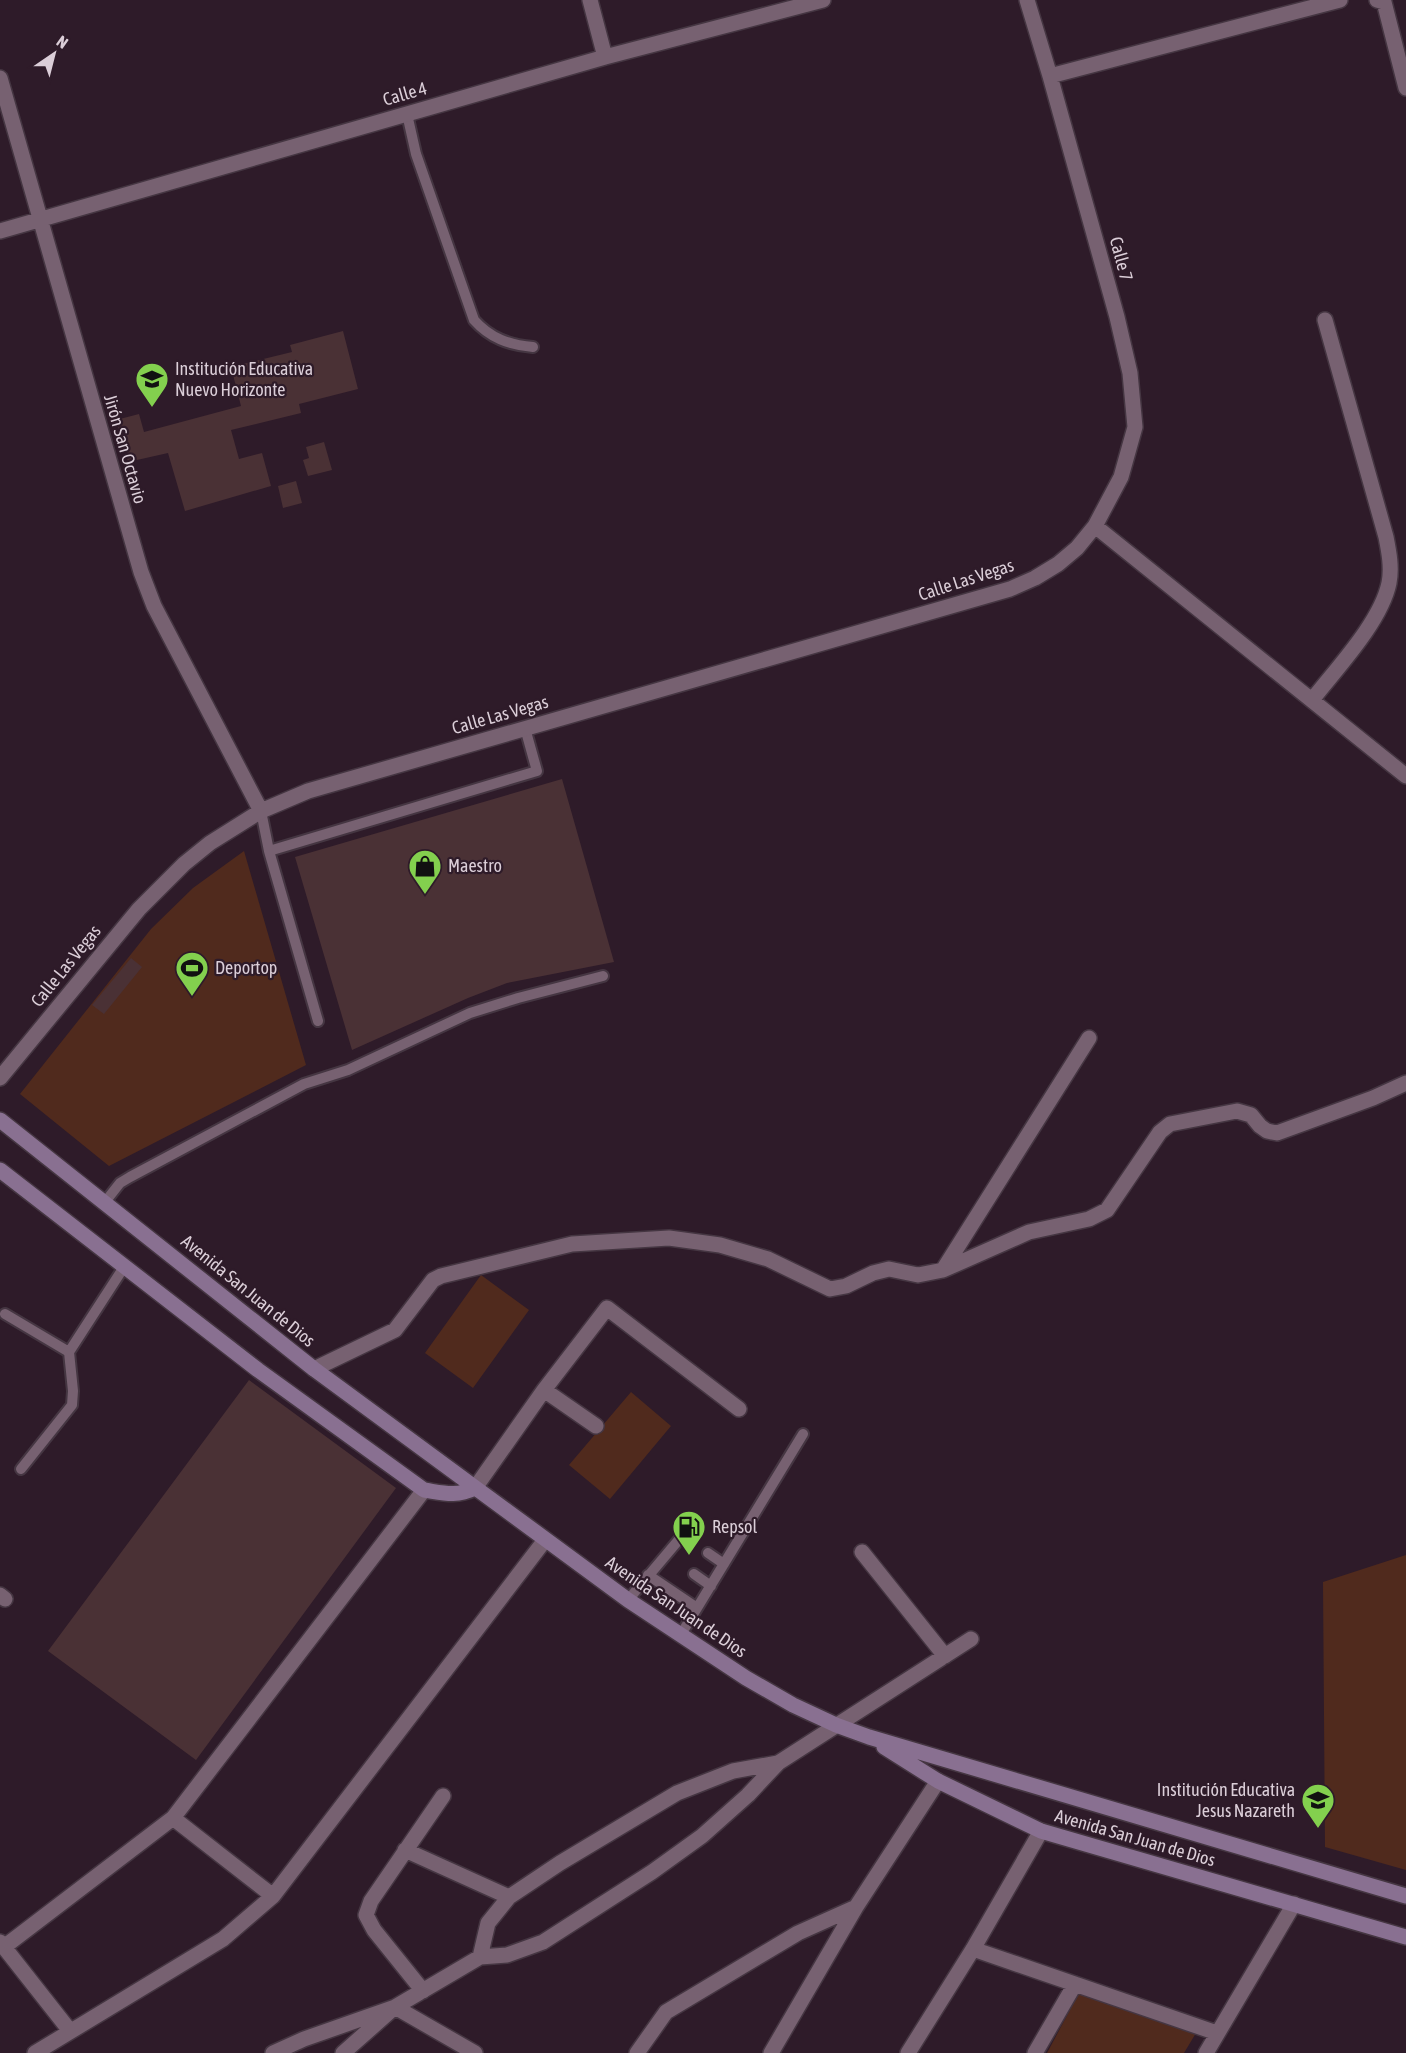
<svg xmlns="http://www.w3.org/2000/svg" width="1406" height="2053" viewBox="0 0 1406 2053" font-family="'Asap Condensed',sans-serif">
	<rect width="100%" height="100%" fill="#2e1b29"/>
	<path fill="#502a1d" d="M244,851L306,1065L109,1166L20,1094L151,929L193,888Z
		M481,1275L529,1310L473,1388L425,1353Z
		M631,1392L671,1426L610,1499L569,1465Z
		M1406,1555V1870L1325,1847L1323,1582Z
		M1079,1993L1196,2033L1184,2053H1047Z"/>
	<path fill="#4a3135" d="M343,331L358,389L299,404L301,413L231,430L239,459L262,453L271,486L185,511L168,453L128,462L116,420L139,414L144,432L241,406L231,367L292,352L290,345Z
		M324,442L332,470L308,476L303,460L309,458L306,447Z
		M296,481L302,503L283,508L278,486Z
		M562,779L614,962L507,983L468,998L352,1050L295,857Z
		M131,958L142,967L104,1014L92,1005Z
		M249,1380L396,1488L196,1760L48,1651Z"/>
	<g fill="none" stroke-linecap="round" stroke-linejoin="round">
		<defs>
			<path id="service" d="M407,114L416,154L474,320C490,338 509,345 533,347
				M261,811L269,851L318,1021
				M269,851L537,771L525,728
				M105,1202L120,1183L130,1177L304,1084L348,1070L470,1013L518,998L603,976
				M5,1314L69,1352
				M21,1469L72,1405L73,1391L69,1352L124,1267
				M708,1553L724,1564
				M694,1574L711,1586
				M648,1575L697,1608
				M628,1600L682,1536L684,1537
				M680,1636L803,1434"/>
			<path id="minor" d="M590,0L605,57
				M1377,0L1384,2L1406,88
				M1050,76L1340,0
				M0,78L141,572L154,606L261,811
				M0,231L605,57L823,0
				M1095,526L1406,776
				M1312,700C1336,669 1381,622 1389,583C1392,568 1389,552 1386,537L1325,320
				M0,1078L139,909L184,864L210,843L261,811L308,791L1010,589L1035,578L1058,564L1077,548L1095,526L1121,477L1135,427L1130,373L1117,317L1050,76L1027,0
				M943,1270L1089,1038
				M314,1369L395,1330L433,1280L441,1276L572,1244L669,1238L720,1245L768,1259L830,1289L846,1286L873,1273L889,1269L918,1275L943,1270L1029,1232L1089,1219L1107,1210L1160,1132L1170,1124L1237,1111L1251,1115L1260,1126L1267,1131L1277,1133L1373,1098L1406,1083
				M544,1390L596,1426
				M475,1488L544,1390L607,1308L739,1409
				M862,1552L945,1656
				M0,1595L5,1599
				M173,1818L273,1896
				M405,1850L509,1897
				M0,1942L70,2031
				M4,1947L173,1818L424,1490
				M973,1949L1217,2033
				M480,1957L488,1923L509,1897L560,1863L677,1793L733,1771L778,1763
				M423,1991L374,1930L366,1915L371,1901L443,1796
				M35,2053L223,1939L273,1896L545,1540
				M273,2053L304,2039L395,2007L475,2053
				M343,2053L395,2007L480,1957L507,1955L543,1942L652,1872L702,1836L748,1795L778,1763L971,1639
				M637,2053L666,2012L798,1933L856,1907
				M771,2053L856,1907L938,1781
				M908,2053L973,1949L1041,1831
				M1035,2053L1075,1984
				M1206,2053L1294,1904"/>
			<path id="secondary" d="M0,1120L314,1369L628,1600L746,1678L793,1705L836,1725L869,1737L1406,1896
				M0,1170L258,1370L424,1490C444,1493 456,1497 475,1488
				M884,1747L938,1781L1041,1831L1406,1937"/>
		</defs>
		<use href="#service" stroke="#453642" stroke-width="14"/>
		<use href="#minor" stroke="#453642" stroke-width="18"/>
		<use href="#secondary" stroke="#453642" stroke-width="18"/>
		<use href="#service" stroke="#776171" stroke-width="10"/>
		<use href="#minor" stroke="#776171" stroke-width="15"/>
		<use href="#secondary" stroke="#897091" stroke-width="15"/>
	</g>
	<defs>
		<symbol id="school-pin" viewBox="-11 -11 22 30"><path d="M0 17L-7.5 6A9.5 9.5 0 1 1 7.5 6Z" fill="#83d04e" stroke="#2e1b29"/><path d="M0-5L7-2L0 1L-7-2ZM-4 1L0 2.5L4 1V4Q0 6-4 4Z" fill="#111"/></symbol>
		<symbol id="shop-pin" viewBox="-11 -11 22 30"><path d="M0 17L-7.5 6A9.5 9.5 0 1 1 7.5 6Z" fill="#83d04e" stroke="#2e1b29"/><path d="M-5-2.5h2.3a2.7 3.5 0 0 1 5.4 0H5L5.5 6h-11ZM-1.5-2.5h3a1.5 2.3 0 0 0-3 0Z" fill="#111"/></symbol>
		<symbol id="stadium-pin" viewBox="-11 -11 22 30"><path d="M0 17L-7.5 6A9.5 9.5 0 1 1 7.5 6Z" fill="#83d04e" stroke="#2e1b29"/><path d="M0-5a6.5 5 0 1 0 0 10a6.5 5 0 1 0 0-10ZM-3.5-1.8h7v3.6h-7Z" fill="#111"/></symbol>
		<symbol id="fuel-pin" viewBox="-11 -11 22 30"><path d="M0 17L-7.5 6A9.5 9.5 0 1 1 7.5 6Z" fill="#83d04e" stroke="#2e1b29"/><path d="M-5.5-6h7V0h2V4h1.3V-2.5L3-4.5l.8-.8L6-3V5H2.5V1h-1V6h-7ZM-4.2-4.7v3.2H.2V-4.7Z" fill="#111"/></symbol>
	</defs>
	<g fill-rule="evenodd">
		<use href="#school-pin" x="133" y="360" width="38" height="52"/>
		<use href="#shop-pin" x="406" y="847" width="38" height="52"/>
		<use href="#stadium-pin" x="173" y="949" width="38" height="52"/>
		<use href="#fuel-pin" x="670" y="1508" width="38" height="52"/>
		<use href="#school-pin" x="1299" y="1781" width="38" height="52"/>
	</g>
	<g text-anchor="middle" stroke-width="4.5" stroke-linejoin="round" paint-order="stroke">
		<g font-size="18" fill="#dbced8" stroke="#2e1b29">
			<text transform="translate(405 94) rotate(-16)" y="6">Calle 4</text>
			<text transform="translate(1121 259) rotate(75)" y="6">Calle 7</text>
			<text transform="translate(125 449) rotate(74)" y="6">Jirón San Octavio</text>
			<text transform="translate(966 580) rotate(-18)" y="6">Calle Las Vegas</text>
			<text transform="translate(500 715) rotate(-16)" y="6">Calle Las Vegas</text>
			<text transform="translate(66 966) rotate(-51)" y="6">Calle Las Vegas</text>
			<text transform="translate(248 1291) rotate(39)" y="6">Avenida San Juan de Dios</text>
			<text transform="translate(676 1607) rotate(34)" y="6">Avenida San Juan de Dios</text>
			<text transform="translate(1135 1838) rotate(16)" y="6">Avenida San Juan de Dios</text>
		</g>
		<g font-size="18" fill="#dbced8" stroke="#2e1b29" text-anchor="start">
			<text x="175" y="375">Institución Educativa<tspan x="175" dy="21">Nuevo Horizonte</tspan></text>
			<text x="448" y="872">Maestro</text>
			<text x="215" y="974">Deportop</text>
			<text x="712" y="1533">Repsol</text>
			<text x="1295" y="1796" text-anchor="end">Institución Educativa<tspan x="1295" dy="21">Jesus Nazareth</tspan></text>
		</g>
	</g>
	<g transform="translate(54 54) rotate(35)" stroke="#2e1b29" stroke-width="4.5" paint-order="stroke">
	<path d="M0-4.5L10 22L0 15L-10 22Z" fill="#dbced8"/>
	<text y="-9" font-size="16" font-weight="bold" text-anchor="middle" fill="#dbced8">N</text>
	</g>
</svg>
